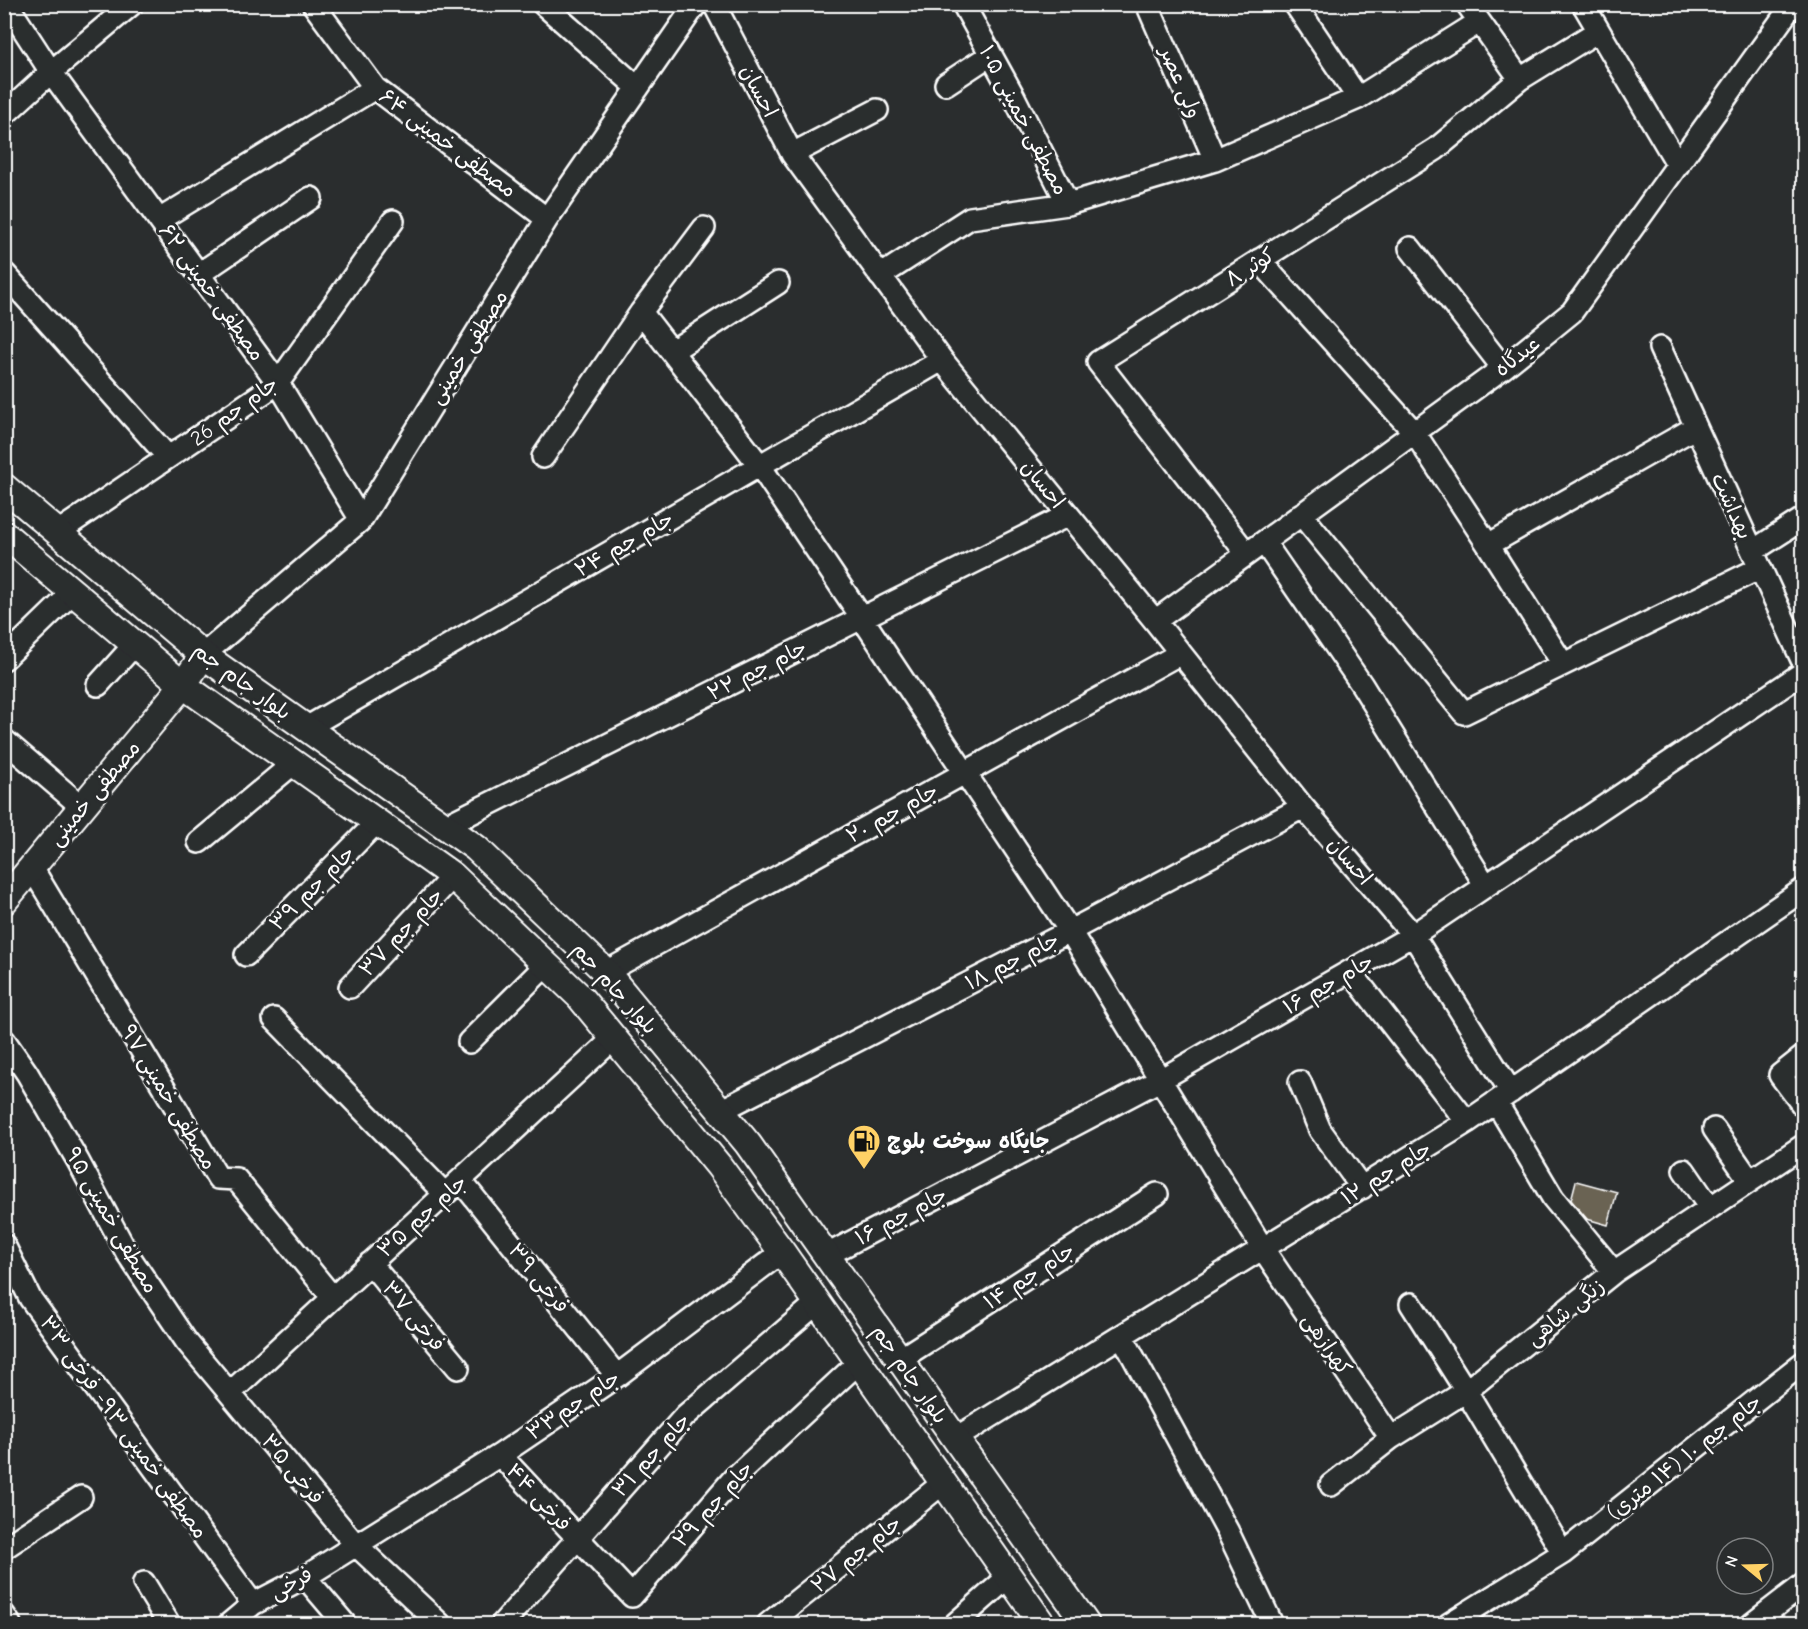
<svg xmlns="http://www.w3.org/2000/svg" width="1808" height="1629" viewBox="0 0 1808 1629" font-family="'Comic Neue','Playpen Sans Arabic',sans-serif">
	<rect width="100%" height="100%" fill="#2a2d2e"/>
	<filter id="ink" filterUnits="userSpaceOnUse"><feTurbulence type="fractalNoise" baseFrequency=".0167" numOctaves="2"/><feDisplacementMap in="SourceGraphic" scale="12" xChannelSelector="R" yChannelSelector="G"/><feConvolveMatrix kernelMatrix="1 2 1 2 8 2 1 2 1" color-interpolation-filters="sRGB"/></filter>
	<g filter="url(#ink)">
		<path fill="#6b6353" stroke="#fff" stroke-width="1.5" d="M1576,1181L1617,1192L1608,1225L1587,1219L1571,1200Z"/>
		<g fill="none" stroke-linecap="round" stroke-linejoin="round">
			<defs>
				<path id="minor" d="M7,4L51,72L278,383L361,520
					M313,4L375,88L547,219
					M543,4L638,88
					M714,4L792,154L942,360L1155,621L1303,807L1413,935L1511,1092
					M963,4L1013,95L1068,204
					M1147,4L1215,160
					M1295,4L1358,98
					M1467,4L1520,79
					M1583,4L1678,165
					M946,84L990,55
					M4,115L51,72L132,4
					M792,154L877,110
					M159,220L375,88
					M1410,248L1503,368
					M1259,260L1414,432L1488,545
					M5,274L168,457
					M199,274L311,198
					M880,276L970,218L1068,204L1215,160L1358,98L1479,22
					M641,312L760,466L862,618L1070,931L1263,1249L1391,1438
					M1660,348L1804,664
					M672,351L778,283
					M543,457L641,312L704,228
					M1301,514L1464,713L1760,568
					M58,532L278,383L393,221
					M1264,542L1362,685L1486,886
					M1753,551L1804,518
					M1247,554L1098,362L1436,149L1520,79L1598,31
					M1155,621L1503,368L1572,312L1793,4
					M203,655L361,520L547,219L696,4
					M4,659L73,592
					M1563,664L1488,545L1696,427
					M98,685L135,644
					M306,728L942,360
					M4,740L82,807
					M445,826L1068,515
					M199,842L294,763
					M32,868L218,1178L236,1179L333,1298
					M246,955L377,822
					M1350,971L1467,1122
					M606,972L1179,654
					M350,987L453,876
					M274,1019L445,1194
					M4,1040L27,1073L78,1161L127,1253L186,1341L355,1544L440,1624
					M469,1042L546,965
					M1804,1056L1780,1075L1804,1107
					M1300,1082L1320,1130L1362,1188
					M1496,1102L1553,1198L1614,1272
					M720,1111L1070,931L1303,807
					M1714,1129L1750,1181
					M1684,1170L1710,1208
					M461,1181L617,1376
					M4,1245L30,1298L253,1604
					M827,1255L1160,1080L1413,935L1804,672
					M370,1263L458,1368
					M1411,1304L1466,1391L1563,1553
					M1122,1336L1228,1532L1272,1624
					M900,1359L1157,1194
					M230,1393L614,1038
					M956,1438L1467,1122L1804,889
					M500,1455L632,1596L734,1478L858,1363
					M1331,1485L1391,1438L1466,1391L1614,1272L1804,1145
					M4,1548L81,1497
					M305,1577L345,1624
					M144,1583L169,1624
					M4,1615L10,1624
					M229,1624L253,1604L305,1577L500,1455L617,1376L782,1252
					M502,1624L685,1416L817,1303
					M768,1624L943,1483
					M955,1624L1008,1577
					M1449,1624L1563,1553L1804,1362
					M1752,1624L1804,1584"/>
				<path id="major" d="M4,487L203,655L476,848L606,972L748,1144L1086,1624
					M4,534L183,685L453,876L579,996L719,1166L782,1252L1042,1624
					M4,901L183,685L203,655"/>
			</defs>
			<use href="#minor" stroke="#fff" stroke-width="26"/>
			<use href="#major" stroke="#fff" stroke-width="30"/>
			<use href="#minor" stroke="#2a2d2e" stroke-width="21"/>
			<use href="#major" stroke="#2a2d2e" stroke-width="26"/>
		</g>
	</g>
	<defs>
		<symbol id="fuel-pin" viewBox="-11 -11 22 30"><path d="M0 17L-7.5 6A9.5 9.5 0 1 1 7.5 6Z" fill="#ffd166" stroke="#2a2d2e"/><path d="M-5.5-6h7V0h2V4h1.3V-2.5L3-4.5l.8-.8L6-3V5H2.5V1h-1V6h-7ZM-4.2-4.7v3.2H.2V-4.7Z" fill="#111"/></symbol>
	</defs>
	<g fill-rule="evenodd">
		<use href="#fuel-pin" x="845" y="1122" width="38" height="52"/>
	</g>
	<g text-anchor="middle" stroke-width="6" stroke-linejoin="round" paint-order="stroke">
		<g font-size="21" fill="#fff" stroke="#2a2d2e">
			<text transform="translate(1181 82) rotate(67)" y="7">ولی عصر</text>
			<text transform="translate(759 91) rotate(62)" y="7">احسان</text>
			<text transform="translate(1024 120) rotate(62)" y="7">مصطفی خمینی ۱۰۵</text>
			<text transform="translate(448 143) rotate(37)" y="7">مصطفی خمینی ۶۴</text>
			<text transform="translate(1250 267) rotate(-32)" y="7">کوثر ۸</text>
			<text transform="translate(212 292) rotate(54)" y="7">مصطفی خمینی ۶۲</text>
			<text transform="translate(468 347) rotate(-58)" y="7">مصطفی خمینی</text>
			<text transform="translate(1517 356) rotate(-38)" y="7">عیدگاه</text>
			<text transform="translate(234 411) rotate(-36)" y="7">جام جم 26</text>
			<text transform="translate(1043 484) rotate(51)" y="7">احسان</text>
			<text transform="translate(1732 506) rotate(66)" y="7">بهداشت</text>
			<text transform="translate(624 544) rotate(-30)" y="7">جام جم ۲۴</text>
			<text transform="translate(757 670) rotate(-27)" y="7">جام جم ۲۲</text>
			<text transform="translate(242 681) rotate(36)" y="7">بلوار جام جم</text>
			<text transform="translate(94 793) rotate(-50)" y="7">مصطفی خمینی</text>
			<text transform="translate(892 813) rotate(-29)" y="7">جام جم ۲۰</text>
			<text transform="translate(1350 861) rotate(49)" y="7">احسان</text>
			<text transform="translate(312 888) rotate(-45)" y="7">جام جم ۳۹</text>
			<text transform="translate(401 932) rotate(-47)" y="7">جام جم ۳۷</text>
			<text transform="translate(1012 961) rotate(-27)" y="7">جام جم ۱۸</text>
			<text transform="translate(1328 984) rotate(-30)" y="7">جام جم ۱۶</text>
			<text transform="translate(615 988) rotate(48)" y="7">بلوار جام جم</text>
			<text transform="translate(169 1097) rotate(59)" y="7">مصطفی خمینی ۹۷</text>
			<text transform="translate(1386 1173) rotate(-32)" y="7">جام جم ۱۲</text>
			<text transform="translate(422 1216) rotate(-42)" y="7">جام جم ۳۵</text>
			<text transform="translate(901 1216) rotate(-28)" y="7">جام جم ۱۶</text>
			<text transform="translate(112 1220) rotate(60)" y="7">مصطفی خمینی ۹۵</text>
			<text transform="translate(1029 1276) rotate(-33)" y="7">جام جم ۱۴</text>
			<text transform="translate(539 1278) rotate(51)" y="7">فرخی ۳۹</text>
			<text transform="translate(1565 1312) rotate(-39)" y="7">زنگی شاهی</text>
			<text transform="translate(414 1316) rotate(50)" y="7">فرخی ۳۷</text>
			<text transform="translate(1327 1344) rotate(56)" y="7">کهرازهی</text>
			<text transform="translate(910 1374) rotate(55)" y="7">بلوار جام جم</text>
			<text transform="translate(573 1405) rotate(-34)" y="7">جام جم۳۳</text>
			<text transform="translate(124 1427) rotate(54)" y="7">مصطفی خمینی ۹۳- فرخی ۳۳</text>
			<text transform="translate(651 1455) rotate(-48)" y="7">جام جم ۳۱</text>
			<text transform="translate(1684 1457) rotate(-38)" y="7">جام جم ۱۰ (۱۴ متری)</text>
			<text transform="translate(293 1469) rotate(50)" y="7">فرخی ۳۵</text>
			<text transform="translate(539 1497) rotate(47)" y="7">فرخی ۴۴</text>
			<text transform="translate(713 1504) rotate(-48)" y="7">جام جم ۲۹</text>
			<text transform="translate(856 1554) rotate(-39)" y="7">جام جم ۲۷</text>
			<text transform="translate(291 1583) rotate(-29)" y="7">فرخی</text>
		</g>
		<g font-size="21" font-weight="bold" fill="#fff" stroke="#2a2d2e" text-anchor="start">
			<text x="887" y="1148">جایگاه سوخت بلوچ</text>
		</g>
	</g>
	<rect width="1808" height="1629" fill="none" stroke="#2a2d2e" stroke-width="24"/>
	<rect x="12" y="12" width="1784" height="1605" fill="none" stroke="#fff" stroke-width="2" filter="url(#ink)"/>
	<g transform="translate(1745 1566) rotate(289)"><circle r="28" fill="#2a2d2e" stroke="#7f8182" stroke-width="1.5"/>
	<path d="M0-4.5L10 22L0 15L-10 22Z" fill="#ffd166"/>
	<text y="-9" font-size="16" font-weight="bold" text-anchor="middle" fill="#ffffff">N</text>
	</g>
</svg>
